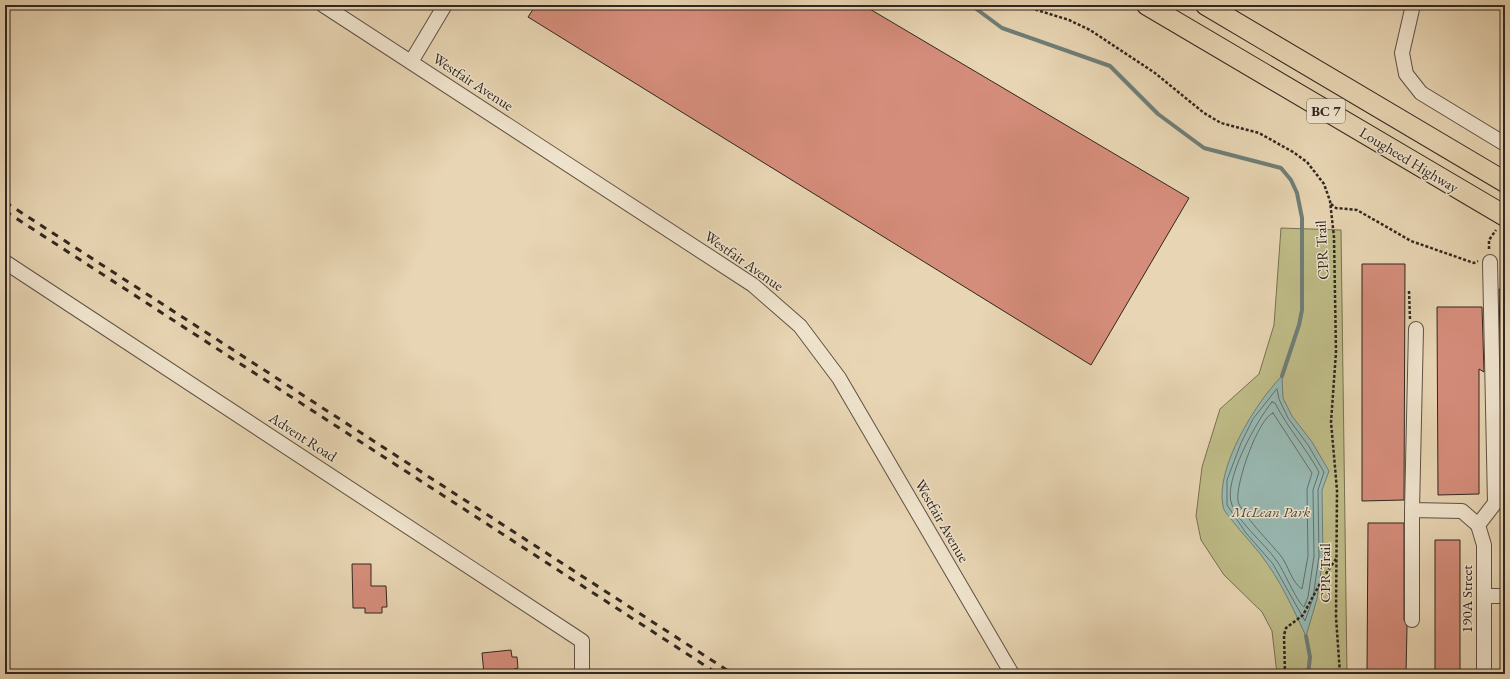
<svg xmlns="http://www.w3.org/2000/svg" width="1510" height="679" viewBox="0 0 1510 679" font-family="'EB Garamond',serif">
	<rect width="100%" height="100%" fill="#e8d5b3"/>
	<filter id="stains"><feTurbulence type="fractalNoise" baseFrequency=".005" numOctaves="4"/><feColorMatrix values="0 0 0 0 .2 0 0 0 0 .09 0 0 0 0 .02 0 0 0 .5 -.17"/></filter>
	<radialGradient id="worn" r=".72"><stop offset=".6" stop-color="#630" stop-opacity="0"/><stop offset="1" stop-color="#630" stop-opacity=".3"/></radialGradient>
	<path fill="#bebb87" stroke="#787153" d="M1281,228L1341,230L1347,674H1277L1272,631L1262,612L1224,575L1201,540L1196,516L1202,467L1220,409L1259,374L1274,325Z"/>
	<path fill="#98b8b2" stroke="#6f7e77" d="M1282,376L1283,398L1292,416L1312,442L1329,471L1322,490L1323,557L1317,599L1306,636C1295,613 1284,588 1269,566C1258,549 1243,535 1231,519C1228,515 1223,510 1223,506C1215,468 1256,402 1282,376Z"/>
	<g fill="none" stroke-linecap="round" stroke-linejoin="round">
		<path stroke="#647068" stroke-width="1" d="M1277,389L1279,399L1288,418L1308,445L1324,472L1318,490L1319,556L1313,598L1305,621L1273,564L1246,533L1227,505V480L1241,443L1253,419Z
			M1272,402L1275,403C1287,427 1306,448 1319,472L1313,490L1314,556L1308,597L1304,607C1296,601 1284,570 1276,560C1264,543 1240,524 1232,505C1222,482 1257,420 1272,402Z
			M1273,413L1312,473L1307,489L1308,556L1302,589C1292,583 1288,565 1281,556C1272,545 1240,512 1238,501C1235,485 1258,418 1273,413Z"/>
		<path stroke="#6f7e77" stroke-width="4" d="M971,5L1002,28L1110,66L1158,114L1204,148L1281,168L1291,180L1297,193L1302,218V310L1299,325L1282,376
			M1306,636L1310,657L1308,674"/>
	</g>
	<path fill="#d58d7b" stroke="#31271f" d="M536,5H863L1189,198L1091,365L528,17Z
		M1362,264H1405L1404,500L1362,501Z
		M1499,289H1505V385L1501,383Z
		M1437,307H1482L1484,372L1479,369V494L1438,495Z
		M1368,523H1404V620L1407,626L1406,674H1367Z
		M1435,540H1460V674H1435Z
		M352,564H371V586H386L387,607H382V613H365V608H353Z
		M511,650L512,657H517L518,668L514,669L515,674H484L482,653Z"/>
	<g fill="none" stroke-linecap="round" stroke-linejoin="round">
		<defs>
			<path id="minor" d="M323,5L753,285L800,326L839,378L1012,674
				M1413,5L1402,53L1406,74L1421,93L1505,144
				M411,62L445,5
				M5,262L582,641V674
				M1412,510L1462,511L1478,525
				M1478,525L1495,503L1490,262
				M1478,525L1484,545V674
				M1485,596H1505
				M1412,620V510L1416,329"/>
			<path id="highway" d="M1147,5L1505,216
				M1206,5L1505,182"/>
		</defs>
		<use href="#minor" stroke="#5f5244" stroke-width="16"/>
		<use href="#highway" stroke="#31271f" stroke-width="22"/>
		<path stroke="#31271f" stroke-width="2.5" stroke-dasharray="3 2" stroke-linecap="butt" d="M1021,5L1069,20L1090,30L1155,73L1204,113L1221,123L1259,133L1293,152L1307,162L1324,184L1330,201L1334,237L1336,352L1331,422L1337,490L1336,617L1340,674
			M1331,204L1336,208L1357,210L1411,241L1474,263L1478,261
			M1489,249V240L1496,230
			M1409,291L1410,319
			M1285,674L1284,635L1286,628L1303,615L1323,578L1336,559"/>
		<use href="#minor" stroke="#f0e4ce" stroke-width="14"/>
		<use href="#highway" stroke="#e8d5b3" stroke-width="20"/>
		<path stroke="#31271f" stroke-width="3" stroke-dasharray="7 7" stroke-linecap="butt" d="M5,202L733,674
			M5,211L718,674"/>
	</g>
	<g text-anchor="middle" stroke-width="3" stroke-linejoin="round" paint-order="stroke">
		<rect fill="#f0e4ce" stroke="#6a6054" stroke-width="1" x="1307" y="99" width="38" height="24" rx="3"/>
		<g font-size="14" font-weight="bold" fill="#31271f">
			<text x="1326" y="116">BC 7</text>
		</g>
		<g font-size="15" fill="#31271f" stroke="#f0e4ce">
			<text transform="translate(473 82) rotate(33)" y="5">Westfair Avenue</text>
			<text transform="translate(1409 160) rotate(31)" y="5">Lougheed Highway</text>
			<text transform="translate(1322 250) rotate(-93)" y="5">CPR Trail</text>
			<text transform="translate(744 261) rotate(35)" y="5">Westfair Avenue</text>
			<text transform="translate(303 437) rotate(33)" y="5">Advent Road</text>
			<text transform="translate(942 521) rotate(60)" y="5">Westfair Avenue</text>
			<text transform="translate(1325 573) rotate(-90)" y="5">CPR Trail</text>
			<text transform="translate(1467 599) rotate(-90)" y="5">190A Street</text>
		</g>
		<g font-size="15" font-style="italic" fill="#544c39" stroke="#f0e4ce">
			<text x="1271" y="517">McLean Park</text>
		</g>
	</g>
	<rect width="1510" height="679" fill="none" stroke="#e8d5b3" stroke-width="20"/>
	<rect x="6" y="6" width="1498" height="667" fill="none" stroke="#31271f" stroke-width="2"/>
	<rect x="10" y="10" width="1490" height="659" fill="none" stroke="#31271f"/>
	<rect width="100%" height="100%" filter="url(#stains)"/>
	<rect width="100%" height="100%" fill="url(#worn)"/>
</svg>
